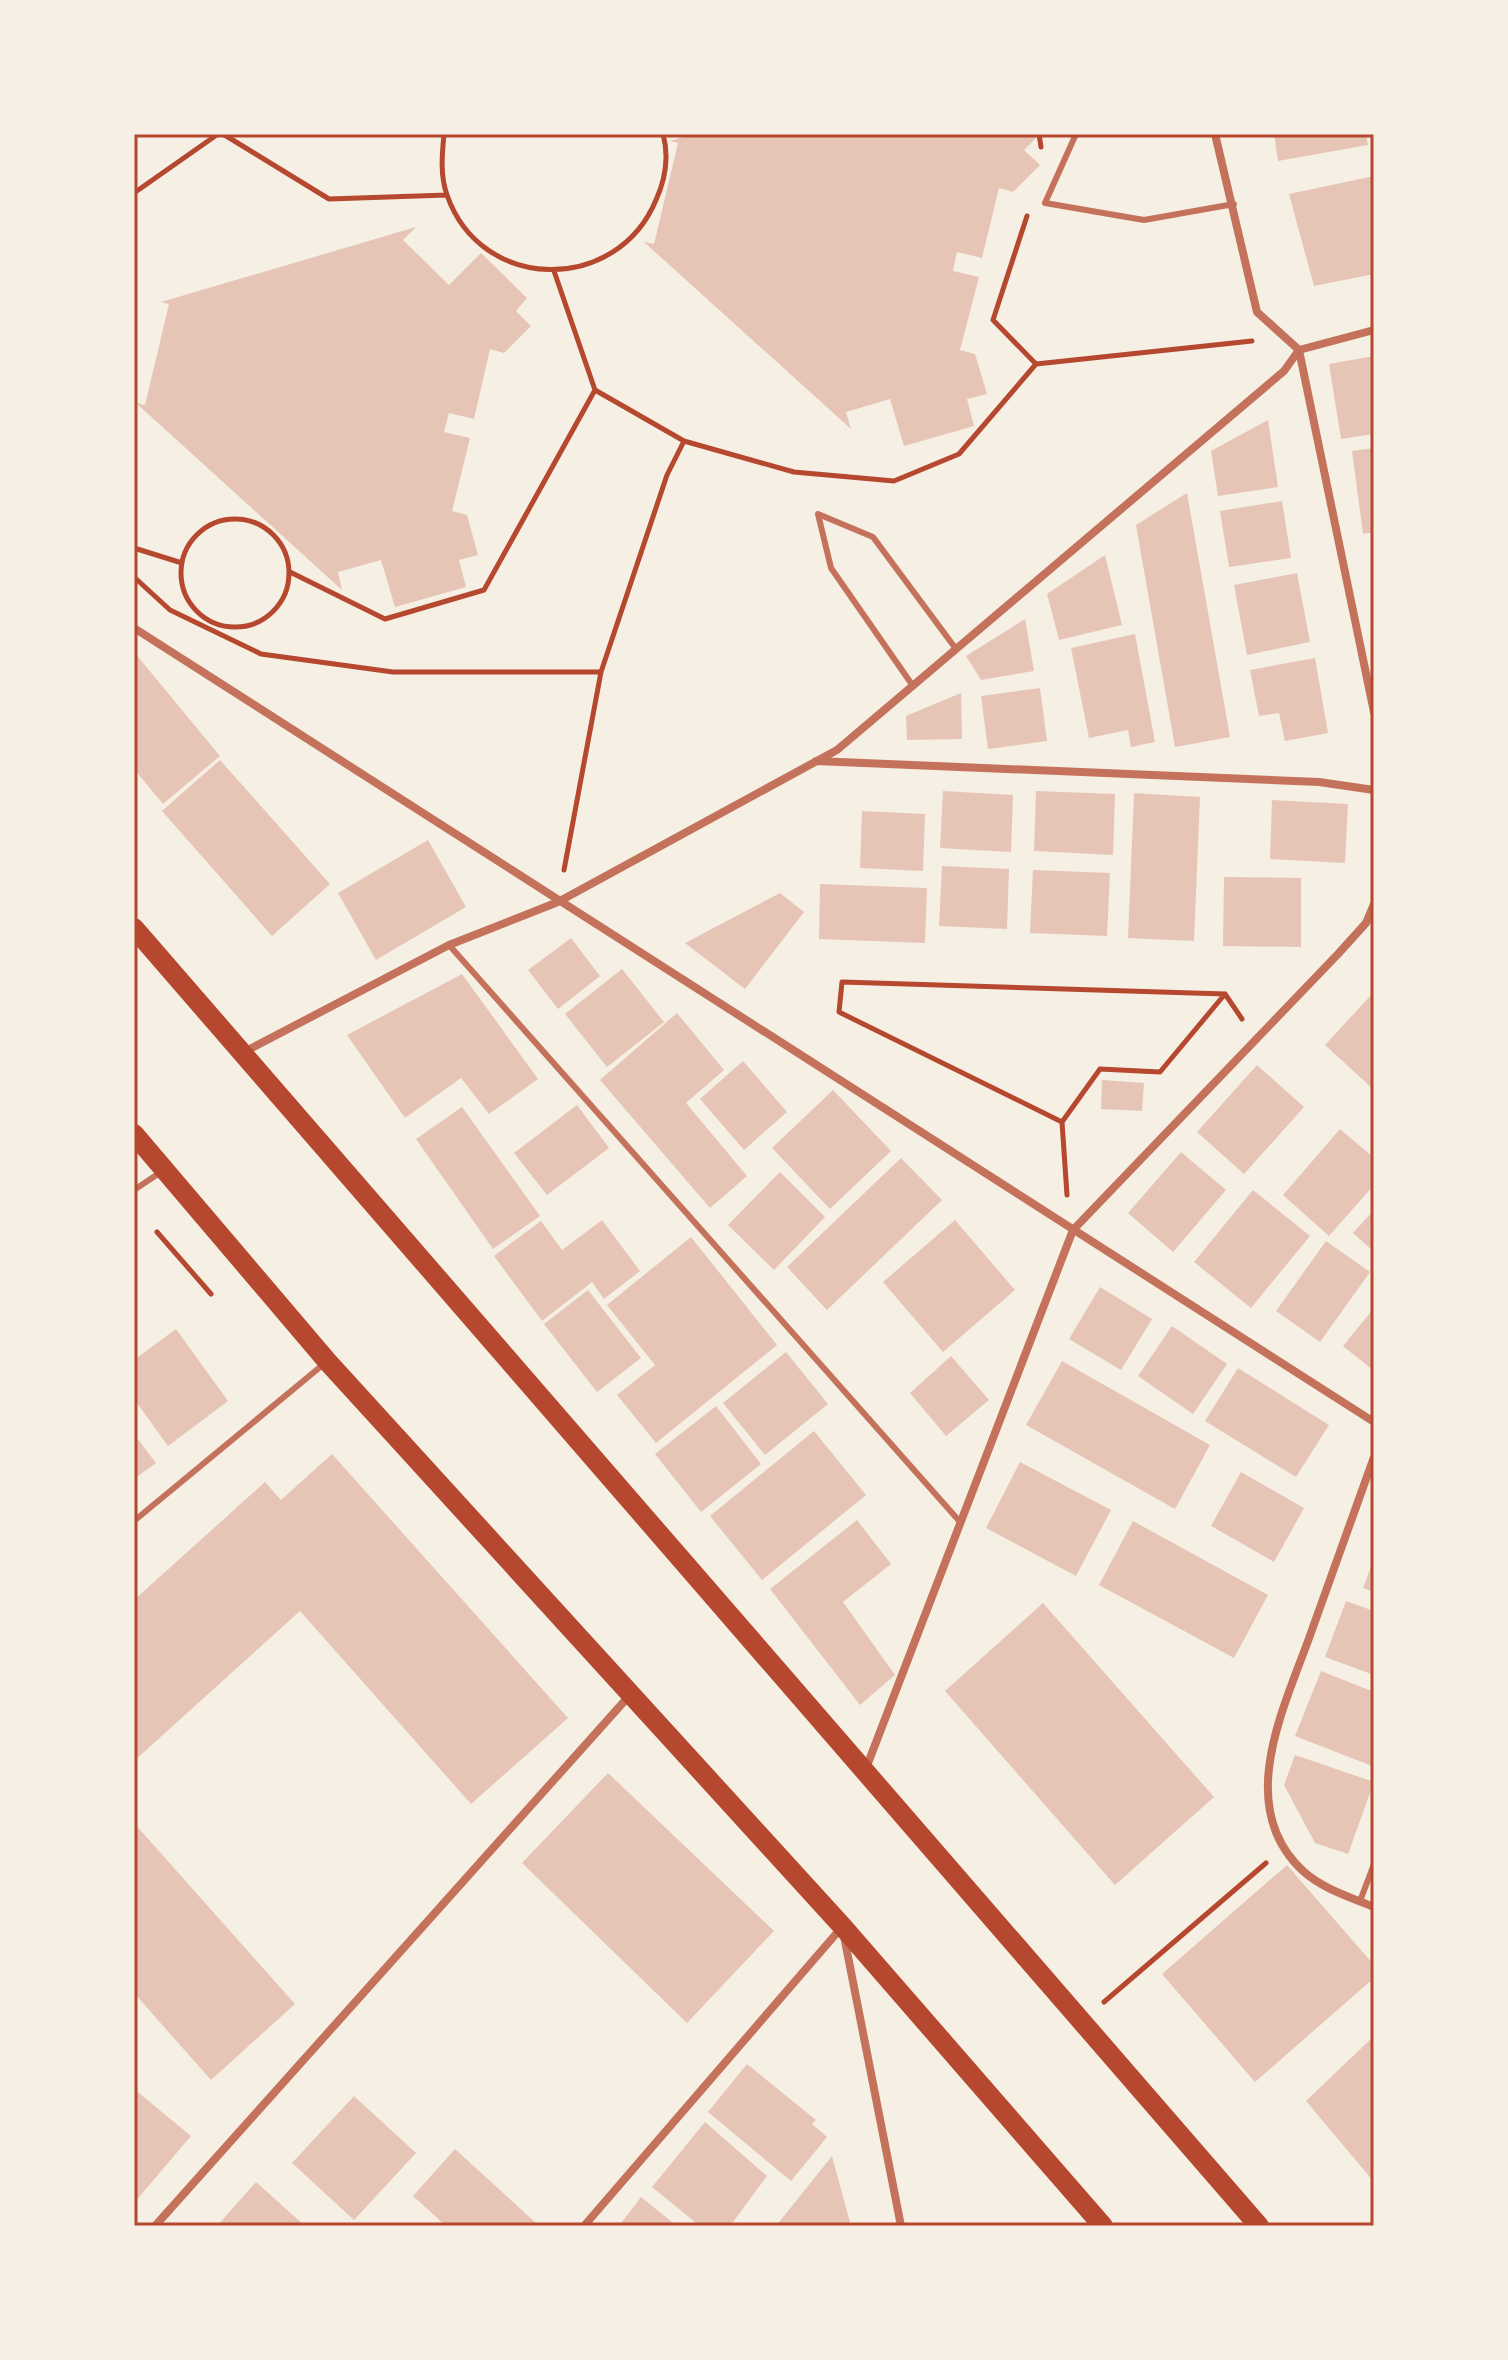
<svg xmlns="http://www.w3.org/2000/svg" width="1508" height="2360" viewBox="0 0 1508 2360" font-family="Cabin,sans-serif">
	<rect width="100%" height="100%" fill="#f6efe4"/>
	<path fill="#e6c5b7" d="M694,134H1032L1036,138L1024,150L1040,165L1013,192L999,188L982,258L957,252L953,271L979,277L960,350L975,354L987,394L967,399L974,426L904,446L890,399L846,412L851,429L644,242L654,244L678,143L670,141Z
		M1274,134H1366L1368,145L1278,161Z
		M1374,176V274L1314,286L1289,194Z
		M416,227L403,240L449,285L481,253L527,298L516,311L531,326L504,353L490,349L474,419L449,413L444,432L470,438L452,511L467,515L478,555L459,560L466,587L395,607L381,560L338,572L342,590L136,403L145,405L169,304L161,302Z
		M1374,356V434L1341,439L1329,364Z
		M1268,420L1278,487L1218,496L1211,451Z
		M1374,448V532L1363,534L1352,451Z
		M1187,493L1230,737L1175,747L1136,525Z
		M1282,501L1291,558L1229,567L1220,511Z
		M1105,555L1122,625L1059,640L1047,594Z
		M1297,573L1310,642L1247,655L1234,585Z
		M1025,619L1034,671L981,680L966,656Z
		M1135,634L1155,742L1131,747L1128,730L1089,738L1071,648Z
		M134,652L220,756L163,804L134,769Z
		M1315,658L1328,733L1285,741L1279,713L1259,716L1250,670Z
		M1040,688L1047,741L988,749L981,696Z
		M961,693L962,739L907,740L906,716Z
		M220,760L330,884L272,936L162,811Z
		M943,791L1013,795L1011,852L940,848Z
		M1036,791L1115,794L1113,855L1034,851Z
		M1134,793L1200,797L1194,941L1128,938Z
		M1272,800L1348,804L1345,863L1270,859Z
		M862,811L925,814L923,871L860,868Z
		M428,840L466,907L376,960L338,893Z
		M942,866L1009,869L1007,929L939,926Z
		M1033,870L1110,873L1107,936L1030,933Z
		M1224,877L1301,878V947L1223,946Z
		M820,884L927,888L925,943L819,939Z
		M780,893L804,912L745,989L685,943Z
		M571,938L600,976L558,1009L528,970Z
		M622,969L664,1022L607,1067L565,1014Z
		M462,974L538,1079L489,1114L461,1078L405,1118L347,1035Z
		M1374,992V1090L1325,1045Z
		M677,1013L724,1070L686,1103L747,1176L710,1208L600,1080Z
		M743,1061L787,1112L744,1150L700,1099Z
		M1257,1065L1304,1107L1244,1174L1197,1132Z
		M1102,1080L1144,1083L1142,1111L1101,1109Z
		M833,1090L891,1151L830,1209L772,1148Z
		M577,1105L609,1148L547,1195L514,1153Z
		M462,1107L540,1216L493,1249L416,1139Z
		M1340,1129L1374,1158V1185L1329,1236L1283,1195Z
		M1181,1152L1226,1190L1173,1252L1128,1213Z
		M901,1158L942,1200L827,1310L787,1267Z
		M780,1172L825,1217L774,1270L728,1225Z
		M1253,1190L1310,1236L1251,1308L1194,1262Z
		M1374,1210V1252L1353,1233Z
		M602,1220L640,1271L604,1299L592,1282L542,1321L494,1256L541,1221L562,1250Z
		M955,1220L1015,1290L943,1352L883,1282Z
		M691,1237L777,1345L656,1443L617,1395L655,1365L607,1305Z
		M1326,1241L1370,1272L1320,1342L1276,1311Z
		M1100,1287L1152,1319L1121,1370L1069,1339Z
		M588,1290L641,1358L597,1392L544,1324Z
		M1374,1308V1371L1343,1346Z
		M1172,1326L1227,1364L1193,1414L1138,1376Z
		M176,1329L228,1401L168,1446L134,1399V1360Z
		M786,1352L828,1404L765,1455L723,1403Z
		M951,1356L989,1400L946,1436L910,1393Z
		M1062,1361L1210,1445L1175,1509L1026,1425Z
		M1238,1368L1329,1425L1296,1477L1205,1421Z
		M716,1406L761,1464L701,1512L655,1454Z
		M814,1431L866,1495L762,1580L710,1516Z
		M134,1434L156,1463L134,1479Z
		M332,1454L568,1718L471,1804L300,1611L134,1761V1600L265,1482L281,1500Z
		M1020,1462L1111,1510L1076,1576L986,1528Z
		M1241,1472L1304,1508L1274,1562L1211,1526Z
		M857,1520L891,1564L843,1602L895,1675L860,1705L770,1589Z
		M1133,1521L1268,1595L1234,1658L1099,1585Z
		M1374,1559V1592L1363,1588Z
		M1346,1601L1374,1611V1675L1325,1657Z
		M1043,1603L1214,1797L1115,1885L945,1691Z
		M1321,1671L1374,1692L1372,1766L1295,1736Z
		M1295,1755L1374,1782L1348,1854L1315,1843L1284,1785Z
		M608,1773L774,1931L687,2023L522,1863Z
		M134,1823L295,2004L211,2080L134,1993Z
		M1287,1865L1374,1965V1978L1255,2082L1162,1974Z
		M1374,2036V2182L1306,2101Z
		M747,2064L816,2120L812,2124L827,2137L791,2181L708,2112Z
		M134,2089L191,2136L134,2203Z
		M354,2096L416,2153L354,2220L292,2163Z
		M705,2122L767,2176L730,2226H700L652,2187Z
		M455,2149L537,2224L535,2226H446L413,2196Z
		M832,2156L851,2226H776Z
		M256,2182L305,2226H217Z
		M641,2197L677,2226H619Z"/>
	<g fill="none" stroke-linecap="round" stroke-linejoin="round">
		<path stroke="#b5482f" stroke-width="5" d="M223,134L329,199L447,195
			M444,134C442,155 440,175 447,195C481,293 617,294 656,200C665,180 669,156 663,134
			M1039,134L1041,147
			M134,193L218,134
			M1027,216L993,320L1036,364
			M595,390L684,441L794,472L894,481L959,454L1036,364L1252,341
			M181 573a54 54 0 1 1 108 0a54 54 0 1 1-108 0Z
			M134,548L182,563
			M290,572L385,619L484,590L595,390L554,271
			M134,577L170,610L261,654L393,672H601
			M564,870L601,672L667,475L684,441
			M1225,994L1242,1019
			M1062,1122L839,1012L842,982L1225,994L1160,1072L1100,1069L1062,1122L1067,1195
			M157,1232L211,1294
			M1104,2002L1266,1863"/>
		<path stroke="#c5725c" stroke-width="6" d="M1076,134L1045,203L1144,220L1234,204
			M818,514L873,537L956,649
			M818,514L831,568L913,686
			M449,945L961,1523
			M134,1190L161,1172
			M134,1521L325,1363
			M1360,1901L1374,1864"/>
		<path stroke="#c5725c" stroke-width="8" d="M1215,134L1257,312L1299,350L1374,712
			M134,628L1374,1422
			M816,761L1319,782L1374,790
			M244,1052L449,945L558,902L837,750L1284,371L1299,350L1374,330
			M1374,1457C1352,1518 1330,1580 1308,1641C1282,1712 1235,1808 1303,1871C1323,1889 1350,1897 1374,1907
			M865,1771L1073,1230L1338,954L1366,923L1374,904
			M844,1936L901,2226
			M155,2226L629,1696
			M584,2226L842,1927"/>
		<path stroke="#b5482f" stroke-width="20" d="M134,928L1259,2226
			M134,1134L327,1361L843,1927L1103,2226"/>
	</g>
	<rect width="1508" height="2360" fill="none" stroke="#f6efe4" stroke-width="272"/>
	<rect x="136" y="136" width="1236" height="2088" fill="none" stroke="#b5482f" stroke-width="3"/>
</svg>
